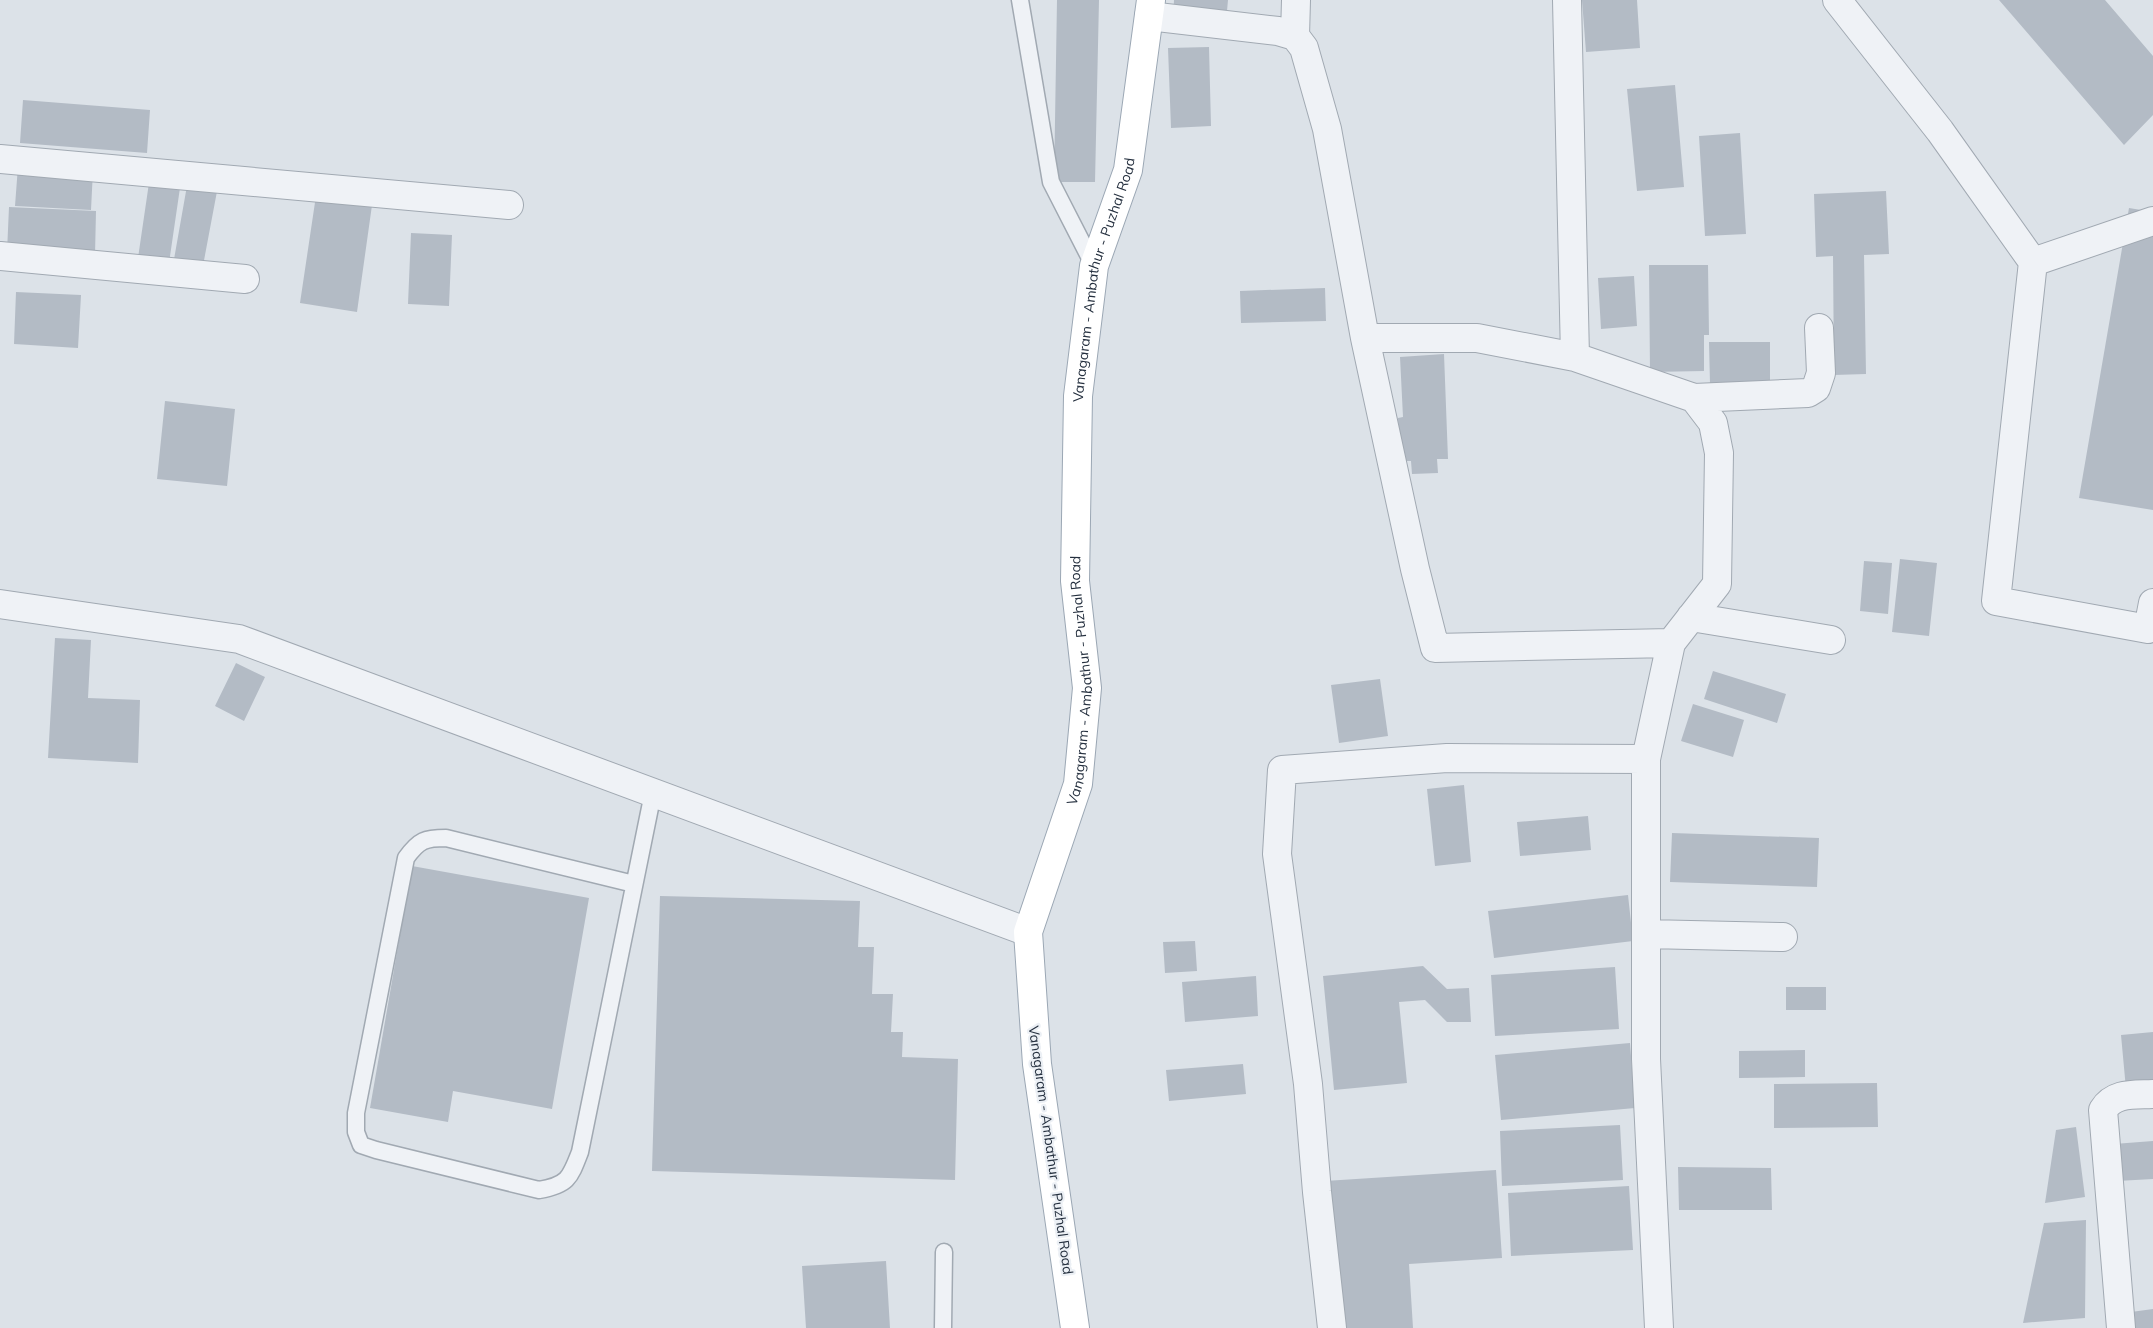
<svg xmlns="http://www.w3.org/2000/svg" width="2153" height="1328" viewBox="0 0 2153 1328" font-family="Mulish,sans-serif">
	<rect width="100%" height="100%" fill="#dce2e8"/>
	<path fill="#b3bbc5" d="M1057,0H1099L1095,182H1054Z
		M1174,0H1228L1226,22L1173,18Z
		M1582,0H1637L1640,48L1586,52Z
		M1999,0H2105L2153,56V115L2124,145Z
		M1209,47L1211,126L1171,128L1168,48Z
		M1675,85L1684,187L1637,191L1627,89Z
		M23,100L150,110L147,153L20,143Z
		M1740,133L1746,234L1705,236L1699,136Z
		M18,166L93,170L91,210L15,206Z
		M150,176L181,181L169,263L138,258Z
		M188,180L218,186L202,271L173,265Z
		M317,189L373,198L357,312L300,303Z
		M1886,191L1889,254L1864,255L1866,374L1834,375L1833,256L1816,257L1814,194Z
		M9,207L96,211L95,255L7,252Z
		M2129,208L2153,212V510L2079,498Z
		M411,233L452,235L449,306L408,304Z
		M1649,265H1708L1709,335H1704V371L1650,372Z
		M1634,276L1637,326L1601,329L1598,278Z
		M1325,288L1326,321L1241,323L1240,291Z
		M16,292L81,295L78,348L14,344Z
		M1709,342H1770V384H1710Z
		M1444,354L1448,459H1437L1438,473L1412,474L1411,461H1400L1398,418L1403,417L1400,357Z
		M165,401L235,409L227,486L157,479Z
		M1900,559L1937,563L1929,636L1892,632Z
		M1864,561L1892,563L1888,614L1860,611Z
		M55,638L91,640L88,698L140,700L138,763L48,758Z
		M236,663L265,677L244,721L215,706Z
		M1713,671L1786,694L1777,723L1704,699Z
		M1380,679L1388,736L1339,743L1331,685Z
		M1693,704L1744,720L1733,757L1681,741Z
		M1464,785L1471,862L1435,866L1427,789Z
		M1588,816L1591,850L1520,856L1517,822Z
		M1672,833L1819,838L1817,887L1670,882Z
		M412,866L589,898L552,1109L453,1091L448,1122L370,1108Z
		M1628,895L1633,941L1494,958L1488,911Z
		M660,896L860,901L858,947H874L872,994H893L891,1032H903L902,1057L958,1059L955,1180L652,1171Z
		M1195,941L1197,971L1165,973L1163,942Z
		M1423,966L1447,989L1469,988L1471,1022H1447L1425,1000L1399,1002L1407,1083L1334,1090L1323,976Z
		M1615,967L1619,1029L1495,1036L1491,975Z
		M1256,976L1258,1016L1185,1022L1182,982Z
		M1786,987H1826V1010H1786Z
		M2153,1032V1086L2126,1089L2121,1035Z
		M1630,1043L1635,1108L1501,1120L1495,1055Z
		M1805,1050V1077L1739,1078V1051Z
		M1243,1064L1246,1094L1169,1101L1166,1070Z
		M1877,1083L1878,1127L1774,1128V1084Z
		M1620,1125L1623,1180L1502,1186L1500,1131Z
		M2076,1127L2085,1197L2045,1203L2056,1130Z
		M2153,1141V1179L2117,1181L2114,1144Z
		M1678,1167L1771,1168L1772,1210H1679Z
		M1496,1170L1502,1258L1409,1264L1413,1328H1334L1325,1181Z
		M1629,1186L1633,1250L1511,1256L1508,1193Z
		M2086,1220L2085,1318L2023,1323L2044,1223Z
		M886,1261L890,1328H806L802,1266Z
		M2153,1309V1328H2133L2131,1312Z"/>
	<g fill="none" stroke-linecap="round" stroke-linejoin="round">
		<defs>
			<path id="service" d="M1020,0L1051,182L1094,266
				M634,884L446,838C425,838 419,840 406,858L356,1113V1132L361,1145L376,1150L539,1190C568,1185 570,1178 580,1152L653,793
				M943,1328L944,1252"/>
			<path id="minor" d="M1567,0L1575,357
				M1837,0L1940,131L2033,262L1996,601L2148,629L2153,603
				M1149,16L1278,31L1295,36L1304,48L1327,129L1365,338H1477L1575,357L1694,398L1713,423L1719,453L1717,584L1671,643L1646,759V1059L1659,1328
				M1295,36L1296,0
				M0,159L509,205
				M0,256L245,279
				M2033,262L2153,221
				M1365,338L1415,569L1435,648L1671,643
				M1694,398L1808,393L1816,388L1821,373L1819,328
				M0,604L239,639L1028,932
				M1691,617L1831,640
				M1646,934L1783,937
				M1332,1328L1317,1192L1308,1084L1277,854L1282,770L1447,758L1646,759
				M2121,1328L2103,1110C2114,1092 2134,1095 2153,1094"/>
			<g id="primary">
				<path id="s1" d="M1075,1328L1037,1064L1028,932L1078,784L1087,688L1075,581L1078,396L1094,266L1128,170L1151,0"/>
			</g>
		</defs>
		<use href="#service" stroke="#a1a9b2" stroke-width="19"/>
		<use href="#minor" stroke="#a1a9b2" stroke-width="30"/>
		<use href="#primary" stroke="#9ba7b4" stroke-width="30"/>
		<use href="#service" stroke="#eff2f6" stroke-width="16"/>
		<use href="#minor" stroke="#eff2f6" stroke-width="28"/>
		<use href="#primary" stroke="#fff" stroke-width="28"/>
	</g>
	<g text-anchor="middle" stroke-width="4.5" stroke-linejoin="round" paint-order="stroke">
		<g font-size="14" fill="#25303f" stroke="#ecf0f5">
			<text dy="5" stroke="none"><textPath href="#s1" startOffset="1064">Vanagaram - Ambathur - Puzhal Road</textPath></text>
			<text dy="5" stroke="none"><textPath href="#s1" startOffset="659">Vanagaram - Ambathur - Puzhal Road</textPath></text>
			<text transform="translate(1051 1150) rotate(82)" y="5">Vanagaram - Ambathur - Puzhal Road</text>
		</g>
	</g>
</svg>
